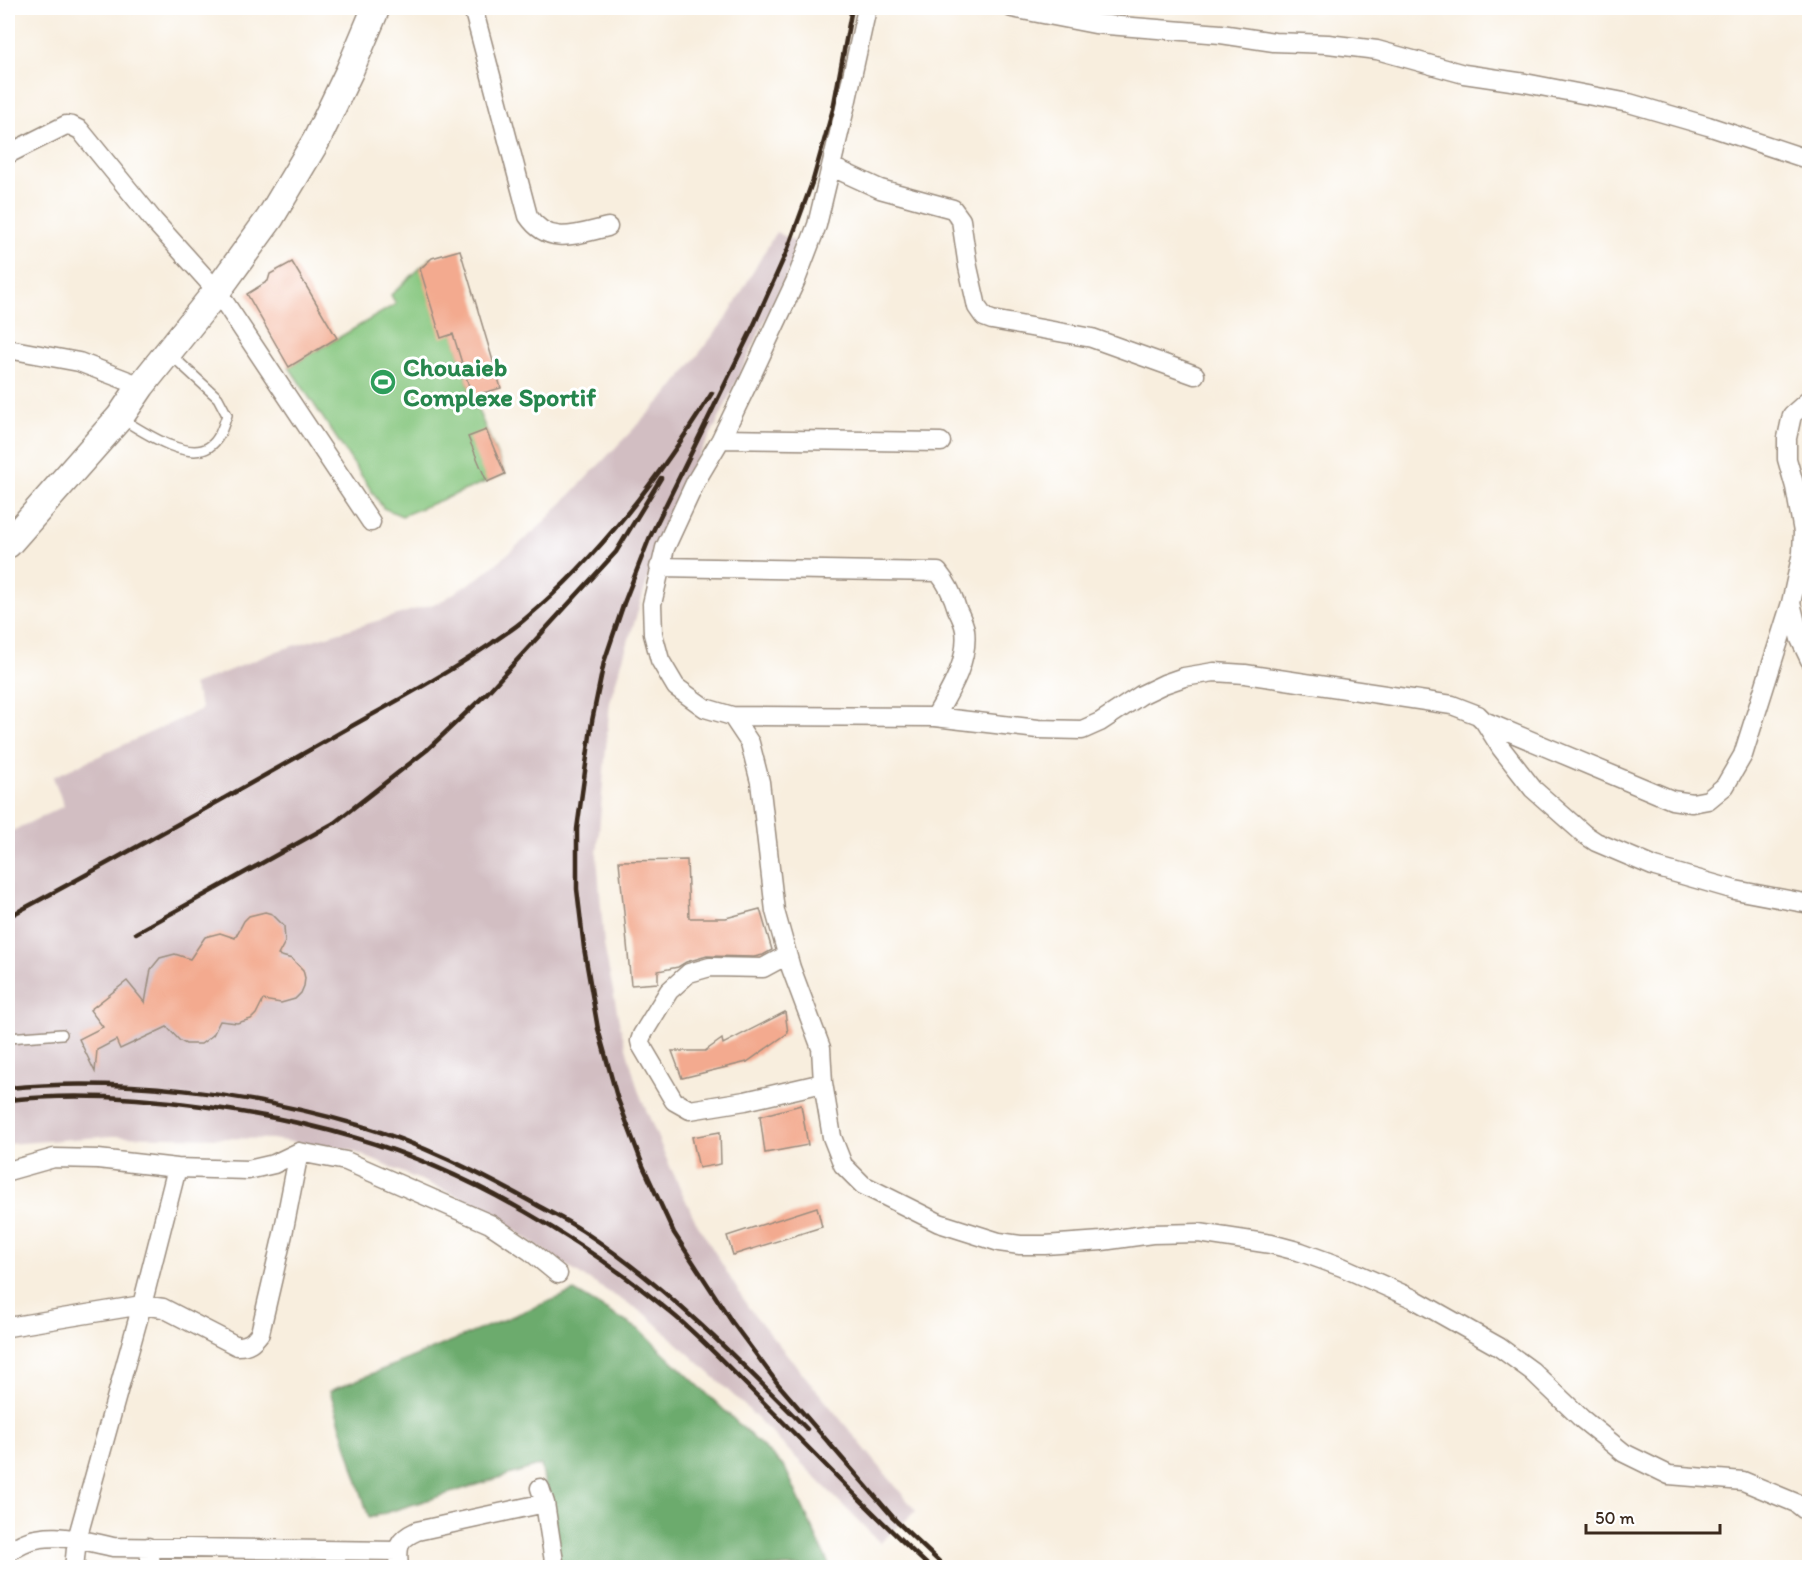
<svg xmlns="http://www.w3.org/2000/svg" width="1817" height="1575" viewBox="0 0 1817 1575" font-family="Itim,sans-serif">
	<rect width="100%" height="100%" fill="#fff"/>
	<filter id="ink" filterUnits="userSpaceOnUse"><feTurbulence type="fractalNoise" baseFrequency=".0167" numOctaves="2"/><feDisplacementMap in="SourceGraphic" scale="12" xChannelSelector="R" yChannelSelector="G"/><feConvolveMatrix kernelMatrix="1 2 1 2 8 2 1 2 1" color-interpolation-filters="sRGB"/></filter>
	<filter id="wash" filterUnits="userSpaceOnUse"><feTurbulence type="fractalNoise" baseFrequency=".008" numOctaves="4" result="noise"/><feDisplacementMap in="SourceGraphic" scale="24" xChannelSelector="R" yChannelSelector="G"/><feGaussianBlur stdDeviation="1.35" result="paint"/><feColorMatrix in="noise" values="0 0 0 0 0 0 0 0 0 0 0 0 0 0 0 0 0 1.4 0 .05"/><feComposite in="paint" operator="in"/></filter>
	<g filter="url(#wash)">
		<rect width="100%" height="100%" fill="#f8eede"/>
		<path fill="#d2bec2" d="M776,232L801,244L717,423L692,468L655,556L610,700L597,855L604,945L620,1026L638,1090L667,1160L694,1218L748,1307L916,1511L880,1543L747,1408L648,1316L573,1270L476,1204L350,1150L271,1139L112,1136L8,1144V833L64,806L53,777L202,709L193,685L280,650L440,602L484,574L540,526L672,389L727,317Z"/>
		<path fill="#85c67e" stroke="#60784e" stroke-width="1.5" d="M431,258L472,396L505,474L402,516L383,508L289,367L396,304L391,295Z"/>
		<path fill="#6cab6d" stroke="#546a46" stroke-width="1.5" d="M574,1291L640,1330L785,1468L830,1567H561L541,1465L369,1518L330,1391Z"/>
		<g id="blocks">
			<path fill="#f3aa8f" d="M460,250L501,388L472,396L453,334L441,338L420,269L432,258Z
				M292,262L337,338L289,367L247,294L268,281L270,274Z
				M486,430L505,474L487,482L468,437Z
				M687,860L689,918H726L760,909L772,950L763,955L754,957L707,956L686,962L678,967L658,971V983L631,985L619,861Z
				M265,912L272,914L284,926L285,942L278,955L292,959L303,970L305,978L304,986L301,993L295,999L281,1003L263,1000L256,1014L251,1019L237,1023L220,1021L213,1035L201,1044H186L180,1041L167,1027L120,1049L116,1040L97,1050L95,1072L79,1039L103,1027L90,1010L127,981L145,1003L151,969L160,958L175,954L190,959L205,937L220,933L235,938L244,921L249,916Z
				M785,1012L788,1033L747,1062L682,1078L672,1051H705L722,1039L723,1044Z
				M801,1105L808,1145L765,1153L760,1116Z
				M720,1132L721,1164L699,1168L692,1137Z
				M817,1207L822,1227L733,1255L727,1236Z"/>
		</g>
	</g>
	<g filter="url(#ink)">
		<use href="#blocks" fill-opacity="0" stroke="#9a8c7e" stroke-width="1.5"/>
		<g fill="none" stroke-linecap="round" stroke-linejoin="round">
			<defs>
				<path id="service" d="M122,419C141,430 186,462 209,447C220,440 223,426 227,415L218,398L170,354
					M8,1038L62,1034"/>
				<path id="minor" d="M473,8L528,216C549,247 577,234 608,227
					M867,8L846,104L817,225L796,280L747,385L721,439L696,481L665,548L652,604L653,634L660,660L676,687L705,708L732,716L935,717L1038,729L1082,730L1100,722L1141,695L1164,684L1184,677L1214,672L1245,674L1452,705L1478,715L1484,721L1501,748L1533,789L1584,834L1596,842L1655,867L1735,890L1810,904
					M1012,8L1095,24L1221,34L1274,42L1328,44L1377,50L1464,74L1525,83L1629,103L1708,126L1810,160
					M8,154L66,125L72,126L80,130L154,221L217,291L371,522
					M832,167L880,189L953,209L961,220L968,267L977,307L984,317L992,320L1092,338L1195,375
					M8,349L79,362L141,386
					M1810,399L1792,415L1787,438V459L1795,487L1803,532L1802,553L1791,603L1800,639L1810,660
					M721,439L941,442
					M659,567L938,572C947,583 953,595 957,609C960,615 964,623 965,630C969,661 950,691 935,717
					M732,716L750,743L760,782L775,911L791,968L821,1048L823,1083L832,1137L843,1165L863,1185L939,1223L999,1242L1020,1245H1045L1102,1241L1152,1234L1199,1233L1271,1244L1301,1252L1342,1267L1414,1299L1499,1347L1532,1371L1582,1419L1624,1453L1669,1475L1743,1481L1796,1503L1810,1514
					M1484,721L1672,800L1692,803L1708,800L1725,786L1743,755L1791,603
					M787,955L763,968L710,967L689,973L669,991L642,1035L640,1041L641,1045L674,1101L690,1110L745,1101L823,1083
					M177,1168L248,1170L274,1164L299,1152L346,1161L490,1224L530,1251L558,1274
					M8,1171L54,1158L98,1159L177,1168L142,1305L77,1539L74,1568
					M8,1327L142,1305L163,1308L237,1346C249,1346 253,1342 260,1333L283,1234L299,1152
					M540,1488L545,1503L555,1568
					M148,1547L152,1568
					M8,1553C36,1527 79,1539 113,1547L397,1551
					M399,1568C397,1547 397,1540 417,1531L545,1503"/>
				<path id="secondary" d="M8,544L120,417L141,386L217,291L270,218L316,141L349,72L376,8"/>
			</defs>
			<use href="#service" stroke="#9a8c7e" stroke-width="12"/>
			<use href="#minor" stroke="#9a8c7e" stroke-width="21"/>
			<use href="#secondary" stroke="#9a8c7e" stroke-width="30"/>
			<use href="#service" stroke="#fff" stroke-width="9"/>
			<use href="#minor" stroke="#fff" stroke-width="18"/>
			<use href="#secondary" stroke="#fff" stroke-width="27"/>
			<path stroke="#3b2a1e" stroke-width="4.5" d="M852,8L833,109L813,180L787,251L753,327L649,539L624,603L604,662L592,721L577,829V889L584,948L598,1029L617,1097L643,1166L674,1233L732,1322L778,1384L898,1523
				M8,917C118,858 227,797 336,735C389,705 442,677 492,643C503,635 515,628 525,619C600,556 660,476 712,393
				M136,933L334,823L427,750L487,693L616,552L661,478
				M8,1088C118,1077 251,1093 358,1125C420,1143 479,1173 535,1204C551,1213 568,1221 583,1231C666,1286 737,1358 807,1429
				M8,1100C72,1093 138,1097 202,1106C254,1113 306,1123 356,1138C469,1171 586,1241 676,1317C710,1346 741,1380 773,1412C825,1464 876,1518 931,1568
				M892,1517L946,1568"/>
		</g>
	</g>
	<defs>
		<symbol id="stadium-disc" viewBox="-11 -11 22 22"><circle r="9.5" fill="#2e9e5b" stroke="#fff"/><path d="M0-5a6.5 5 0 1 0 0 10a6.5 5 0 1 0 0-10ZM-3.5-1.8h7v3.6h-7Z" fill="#fff"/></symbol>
	</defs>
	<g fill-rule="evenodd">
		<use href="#stadium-disc" x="368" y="367" width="30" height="30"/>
	</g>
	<g text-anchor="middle" stroke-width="6" stroke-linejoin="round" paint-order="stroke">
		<g font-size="26" font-weight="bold" fill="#27864d" stroke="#fff" text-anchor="start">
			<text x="403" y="376">Chouaieb<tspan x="403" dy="30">Complexe Sportif</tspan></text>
		</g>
	</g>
	<rect width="1817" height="1575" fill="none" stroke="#fff" stroke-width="30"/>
	<path d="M1586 1524v9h134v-9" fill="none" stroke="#3b2a1e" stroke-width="3"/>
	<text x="1595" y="1524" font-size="18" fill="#3b2a1e" stroke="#ffffff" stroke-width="4.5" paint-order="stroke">50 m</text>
</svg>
